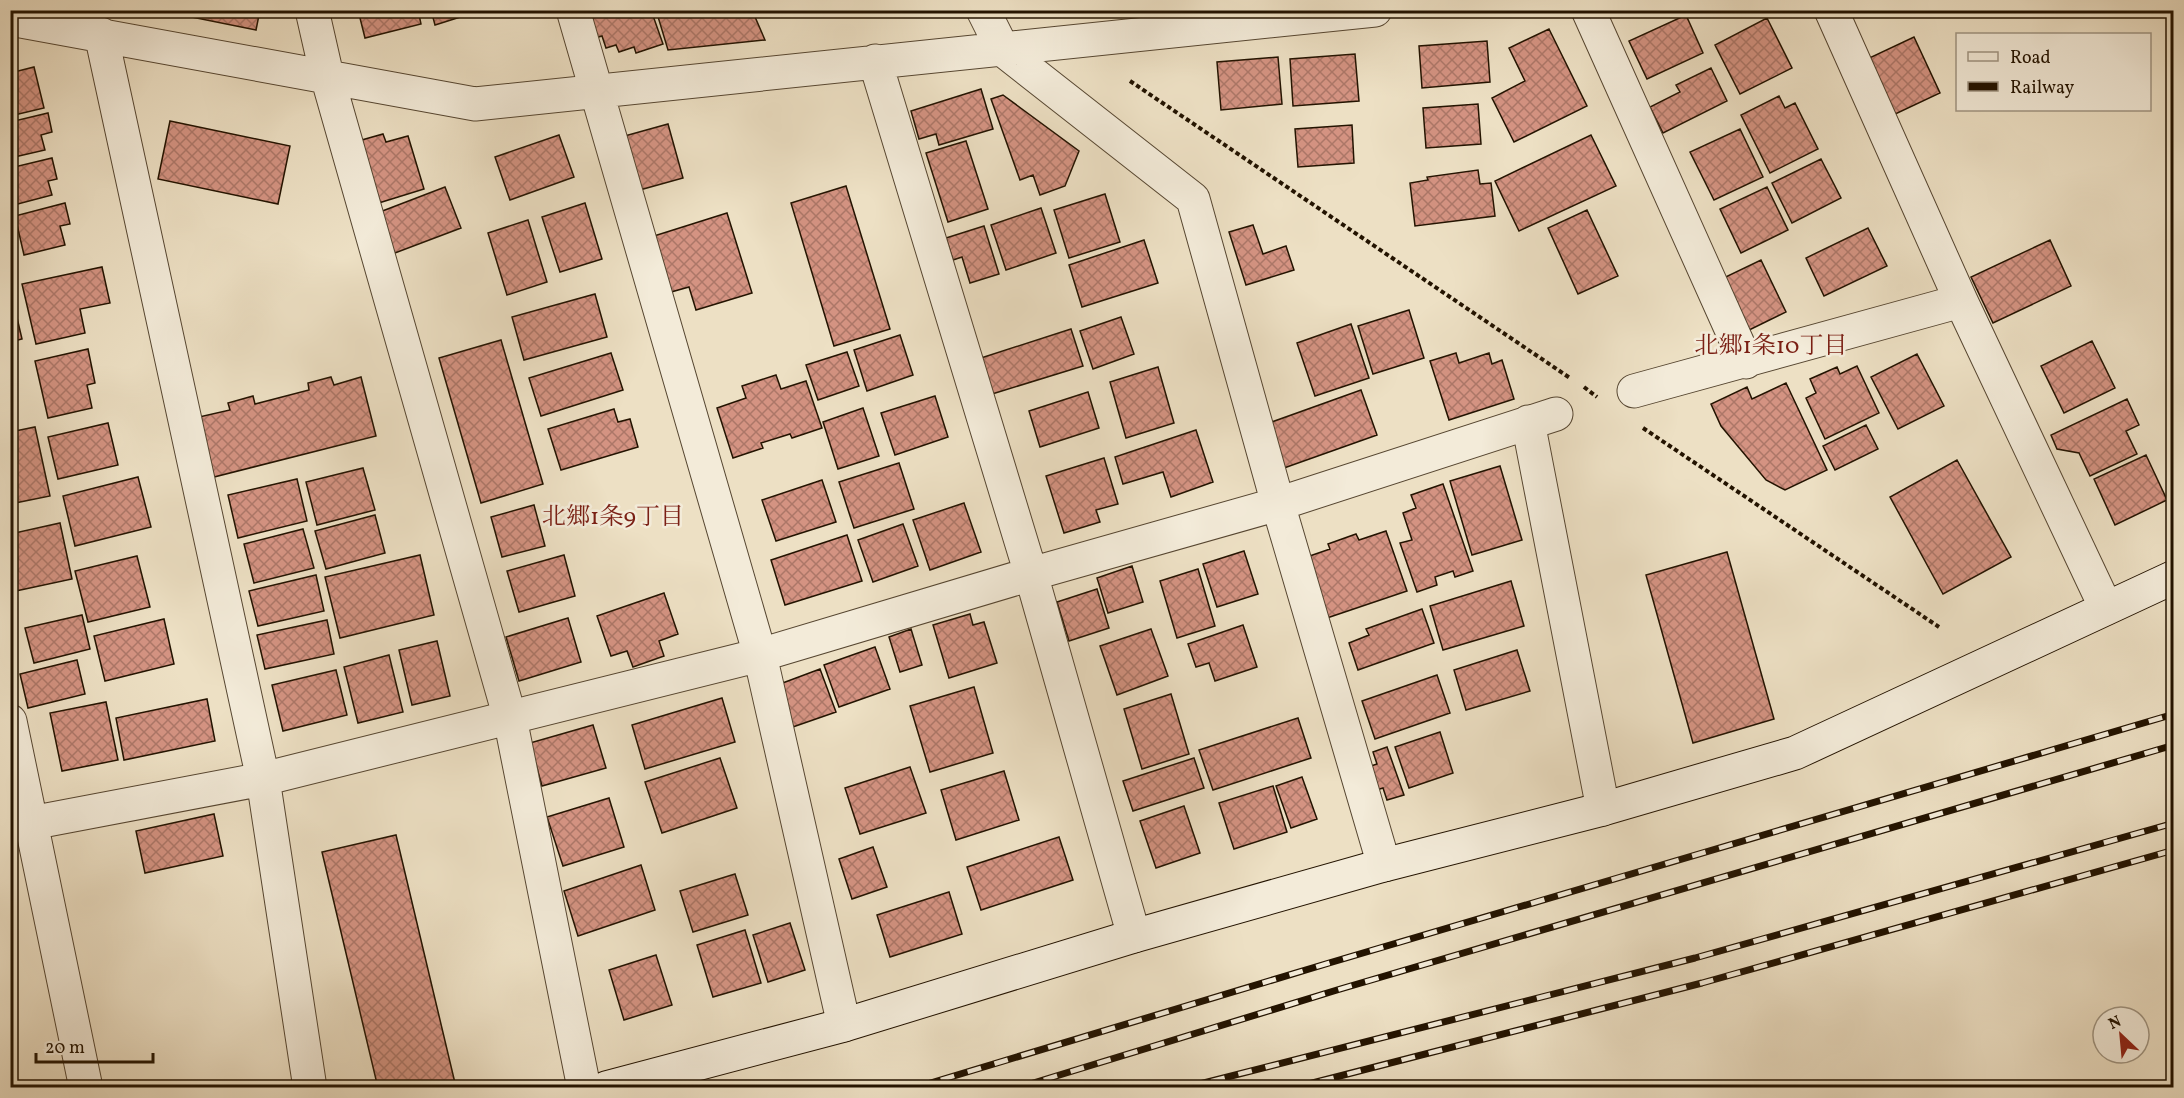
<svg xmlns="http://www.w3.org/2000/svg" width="2184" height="1098" viewBox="0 0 2184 1098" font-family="Vollkorn,'Noto Serif JP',serif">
	<defs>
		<pattern id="building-cross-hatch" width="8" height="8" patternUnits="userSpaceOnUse" patternTransform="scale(1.5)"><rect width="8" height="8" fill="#d49382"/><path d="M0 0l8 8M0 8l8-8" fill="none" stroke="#ac7768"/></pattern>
	</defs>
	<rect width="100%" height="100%" fill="#ede0c4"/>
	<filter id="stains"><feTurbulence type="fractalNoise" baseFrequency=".00333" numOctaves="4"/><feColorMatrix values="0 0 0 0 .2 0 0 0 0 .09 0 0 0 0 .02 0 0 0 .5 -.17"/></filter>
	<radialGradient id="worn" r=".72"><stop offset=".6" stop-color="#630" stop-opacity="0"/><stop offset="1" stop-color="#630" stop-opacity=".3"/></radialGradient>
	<path fill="url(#building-cross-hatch)" stroke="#231300" stroke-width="1.5" d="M157,10H260L256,30Z
		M358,10H418L421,24L365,38Z
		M431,10H469L470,14L435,25Z
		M586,10H651L663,44L636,53L634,47L619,52L616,45L606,48L602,36L595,38Z
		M656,10H752L765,40L668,50Z
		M763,10H813L764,16Z
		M1686,15L1703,53L1647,79L1629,41Z
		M1767,18L1792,68L1740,94L1715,45Z
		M1549,29L1587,106L1514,142L1492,98L1525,81L1509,48Z
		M1914,37L1940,93L1891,116L1865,60Z
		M1487,41L1490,82L1422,88L1419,46Z
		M1355,54L1359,101L1293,106L1290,59Z
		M1278,57L1282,104L1221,110L1217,62Z
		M34,67L44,108L10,116V73Z
		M1711,68L1727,101L1663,133L1650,107L1680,92L1676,85Z
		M981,89L993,129L939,145L936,134L919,139L911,111Z
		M1003,95L1079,151L1065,186L1040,195L1033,175L1020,180L991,99Z
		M1779,96L1785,108L1795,103L1818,149L1770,173L1741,115Z
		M1478,104L1481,144L1426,148L1423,108Z
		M48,113L52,132L41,135L45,150L10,158V122Z
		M170,121L290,146L278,204L158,179Z
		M668,124L683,178L636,191L621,137Z
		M1352,125L1354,163L1298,167L1295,129Z
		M1740,129L1763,177L1714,200L1690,152Z
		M383,134L386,142L408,136L424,189L369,206L351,143Z
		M559,135L574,177L510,200L495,157Z
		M1591,135L1616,186L1519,231L1495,181Z
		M966,141L988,209L948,222L926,153Z
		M52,158L57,179L48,181L52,195L10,206V168Z
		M1821,159L1841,198L1792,223L1772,183Z
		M1478,170L1480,184L1491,183L1495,216L1415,226L1410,183L1428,180L1427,177Z
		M846,186L890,329L834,346L791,203Z
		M445,187L461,228L387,256L372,215Z
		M1767,187L1788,230L1741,253L1720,209Z
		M1105,194L1120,242L1069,258L1054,210Z
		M65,203L70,224L60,226L65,245L24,255L15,216Z
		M585,203L602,259L560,272L542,217Z
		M1041,208L1056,253L1006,270L991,225Z
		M1587,210L1618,276L1578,294L1548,228Z
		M727,213L752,293L696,310L689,287L671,292L654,236Z
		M528,220L547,282L507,295L488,233Z
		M1253,225L1263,254L1286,246L1294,270L1246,285L1229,232Z
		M984,226L999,274L970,283L962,257L953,260L946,238Z
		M1868,228L1887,266L1824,296L1806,258Z
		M1144,240L1158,283L1082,307L1069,265Z
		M2050,240L2071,286L1993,323L1971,277Z
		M1761,260L1786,312L1739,335L1713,283Z
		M102,267L110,303L80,309L85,333L36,344L22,284Z
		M10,288L22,339L10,342Z
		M595,294L607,337L524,360L512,317Z
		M1409,310L1424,358L1373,374L1358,326Z
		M1121,317L1134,354L1093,369L1080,331Z
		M1351,324L1369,378L1315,396L1297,343Z
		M1071,329L1083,366L992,394L981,358Z
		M900,335L913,375L867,391L854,350Z
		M501,340L543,484L481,503L439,358Z
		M2092,341L2115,388L2064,413L2041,366Z
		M88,349L95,383L87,385L92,408L48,418L35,361Z
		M847,352L859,386L818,400L806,365Z
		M611,353L623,390L541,416L529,378Z
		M1456,353L1459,363L1489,353L1492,364L1502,360L1514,399L1449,420L1430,361Z
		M1917,354L1944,406L1898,429L1871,377Z
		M1857,366L1879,413L1825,439L1806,398L1816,393L1810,379L1837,367L1840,374Z
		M1158,367L1174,423L1126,438L1110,382Z
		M776,375L781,389L806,381L822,428L792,438L790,434L761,443L763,448L733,458L717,408L746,398L742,386Z
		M331,377L334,385L361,377L376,436L214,477L199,417L230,410L228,403L253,396L255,404L309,390L308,383Z
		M1786,383L1827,470L1785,490L1766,480L1721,426L1711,404L1747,387L1752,399Z
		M1361,390L1377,435L1284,468L1269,423Z
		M1088,392L1099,428L1040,447L1029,411Z
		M935,396L948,437L895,455L881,413Z
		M2127,399L2139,425L2126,431L2137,454L2090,476L2079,453L2057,449L2051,435Z
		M863,408L879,456L838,469L823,422Z
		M614,409L618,422L630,419L638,447L561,470L548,429Z
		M108,423L118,465L58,479L48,437Z
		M1866,425L1878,449L1835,470L1823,446Z
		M35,427L50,496L10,504V432Z
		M1196,430L1213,482L1171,497L1163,472L1123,484L1115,457Z
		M2146,455L2167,500L2115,525L2094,479Z
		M1104,458L1118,504L1096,510L1100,522L1064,533L1046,476Z
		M1957,460L2011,557L1943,594L1890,497Z
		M899,463L914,509L854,528L839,482Z
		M1500,466L1522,540L1472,555L1450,481Z
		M363,468L375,510L317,525L306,482Z
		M138,477L151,527L75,546L63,496Z
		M297,479L307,521L238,538L228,495Z
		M822,480L836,522L776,541L762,500Z
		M1443,484L1473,571L1455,577L1453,571L1435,577L1437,585L1417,592L1400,543L1412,540L1403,513L1416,508L1411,495Z
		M964,503L981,552L930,570L913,520Z
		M534,505L545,546L502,557L491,517Z
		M375,515L385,553L326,569L315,531Z
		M60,523L72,579L11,592L10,534Z
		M903,524L918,566L873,582L858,540Z
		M303,529L314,568L254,583L244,544Z
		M1386,531L1407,591L1321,620L1301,559L1330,549L1328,544L1356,534L1359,540Z
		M847,535L862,581L785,605L771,560Z
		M1244,551L1258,594L1217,607L1203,564Z
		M1727,552L1774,719L1693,743L1646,575Z
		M420,555L434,615L340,638L325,577Z
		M564,555L575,596L519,612L507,571Z
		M137,556L150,607L88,622L75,571Z
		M1132,566L1143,602L1108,613L1097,578Z
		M1198,569L1215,626L1177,638L1160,581Z
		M316,575L324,611L258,626L249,591Z
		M1511,581L1524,626L1443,650L1430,606Z
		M1097,589L1109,628L1069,641L1057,602Z
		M664,593L678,634L659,641L664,656L633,667L627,651L611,656L597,616Z
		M1422,609L1434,643L1358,670L1349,643L1369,635L1366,629Z
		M970,614L973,625L984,622L997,663L949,678L933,625Z
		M82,615L90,649L34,663L25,628Z
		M568,618L581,662L519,681L506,637Z
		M164,619L174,664L105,681L94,636Z
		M327,620L334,654L265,669L257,635Z
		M1243,625L1257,667L1215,681L1209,663L1196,667L1188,644Z
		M911,629L922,665L900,672L889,637Z
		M1151,629L1168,676L1117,695L1100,646Z
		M437,641L450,696L412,705L399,650Z
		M875,647L890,689L839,707L824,665Z
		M1517,650L1530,691L1466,710L1454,670Z
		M389,655L403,712L358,723L344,667Z
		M77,660L85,694L28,708L20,674Z
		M820,669L836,712L787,729L772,687Z
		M336,670L347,715L283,731L272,685Z
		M1437,675L1450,713L1375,739L1362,701Z
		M974,687L993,753L930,772L910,706Z
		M1171,694L1189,754L1142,769L1124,709Z
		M722,698L735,742L645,769L632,725Z
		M207,699L215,741L124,760L116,718Z
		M106,702L118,760L62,771L50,713Z
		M1298,718L1311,758L1213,790L1199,750Z
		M593,725L606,768L542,786L530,743Z
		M1440,732L1453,773L1409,788L1395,747Z
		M1387,747L1404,795L1387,800L1383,788L1373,791L1365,768L1377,764L1373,752Z
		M720,758L737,808L662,833L645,782Z
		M1194,758L1204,788L1133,811L1123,781Z
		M910,767L926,813L860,834L845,788Z
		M1004,771L1019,820L956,840L941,790Z
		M1302,777L1317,819L1291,828L1276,786Z
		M1273,786L1287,832L1234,849L1219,803Z
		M609,798L624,847L563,866L547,817Z
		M1184,806L1200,853L1156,868L1140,821Z
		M214,814L223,856L145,873L136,831Z
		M396,835L455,1083L437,1088H378L322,852Z
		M1059,837L1073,880L981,910L967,867Z
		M873,847L887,887L852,899L839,859Z
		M641,865L655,910L578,936L564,891Z
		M735,874L748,915L693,932L680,891Z
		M949,892L962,934L890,957L877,915Z
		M790,923L805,970L768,982L753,935Z
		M745,930L761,983L713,997L697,945Z
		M656,955L672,1005L624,1020L609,970Z"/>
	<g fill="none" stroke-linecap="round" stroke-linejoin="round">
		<defs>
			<path id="street" d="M312,10L327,76L510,718L584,1088
				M573,10L760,655L844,1025
				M983,10L1003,50L1193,199L1278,504L1384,865
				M1588,10L1746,362
				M1831,10L1961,301L2106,608
				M10,19L475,104L1375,10
				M101,34L263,779L310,1088
				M875,61L1031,574L1134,936
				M1634,391L1961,301
				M1528,422L1603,809
				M10,721L86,1088
				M31,823L263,779L760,655L1031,574L1278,504L1556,414"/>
			<path id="secondary" d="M606,1088L844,1025L1134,936L1384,865L1603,809L1795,753L2174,577"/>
		</defs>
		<use href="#street" stroke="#564631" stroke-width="35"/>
		<use href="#secondary" stroke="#231300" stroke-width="35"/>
		<path stroke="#231300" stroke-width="4" stroke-dasharray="4.5 3" stroke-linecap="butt" d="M1130,81L1570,378
			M1584,387L1597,397
			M1643,428L1939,627"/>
		<use href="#street" stroke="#f3ebd9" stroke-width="33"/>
		<use href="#secondary" stroke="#f3ebd9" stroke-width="33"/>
		<defs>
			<path id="rail" d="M914,1088L1329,963L2174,714
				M1017,1088L1337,990L2174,745
				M1184,1088L1695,958L2174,823
				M1293,1088L1702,983L2174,850"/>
		</defs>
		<use href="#rail" stroke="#231300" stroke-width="7"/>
		<use href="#rail" stroke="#f3ebd9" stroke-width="4.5" stroke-dasharray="14" stroke-linecap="butt"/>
	</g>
	<g text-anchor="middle" stroke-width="5" stroke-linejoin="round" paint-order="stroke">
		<g font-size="24" fill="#7a1f14" stroke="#f3ebd9">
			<text x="1771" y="353">北郷1条10丁目</text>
			<text x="613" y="524">北郷1条9丁目</text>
		</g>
	</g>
	<rect width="2184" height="1098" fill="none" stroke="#ede0c4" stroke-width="36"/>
	<rect x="12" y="12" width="2160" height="1074" fill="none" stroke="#231300" stroke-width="3"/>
	<rect x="18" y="18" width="2148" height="1062" fill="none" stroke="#231300" stroke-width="1.5"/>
	<rect x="1956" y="33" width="195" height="78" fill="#f3ebd9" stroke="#a09582" stroke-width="1.5"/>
	<rect x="1968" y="52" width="30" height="9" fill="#f3ebd9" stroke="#a09582" stroke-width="1.5"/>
	<text x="2010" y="63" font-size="18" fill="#231300">Road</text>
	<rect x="1968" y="82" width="30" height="9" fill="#231300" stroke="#a09582" stroke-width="1.5"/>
	<text x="2010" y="93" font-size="18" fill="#231300">Railway</text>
	<g transform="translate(2121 1035) rotate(334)"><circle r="28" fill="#f3ebd9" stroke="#a09582" stroke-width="1.5"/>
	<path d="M0-4.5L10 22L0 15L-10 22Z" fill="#8f2418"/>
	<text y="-9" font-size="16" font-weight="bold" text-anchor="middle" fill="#231300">N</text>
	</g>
	<path d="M36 1053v9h117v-9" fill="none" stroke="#231300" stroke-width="3"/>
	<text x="45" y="1053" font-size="18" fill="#231300" stroke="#f3ebd9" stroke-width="4.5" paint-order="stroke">20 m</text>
	<rect width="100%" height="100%" filter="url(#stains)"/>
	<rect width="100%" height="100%" fill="url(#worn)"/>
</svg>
